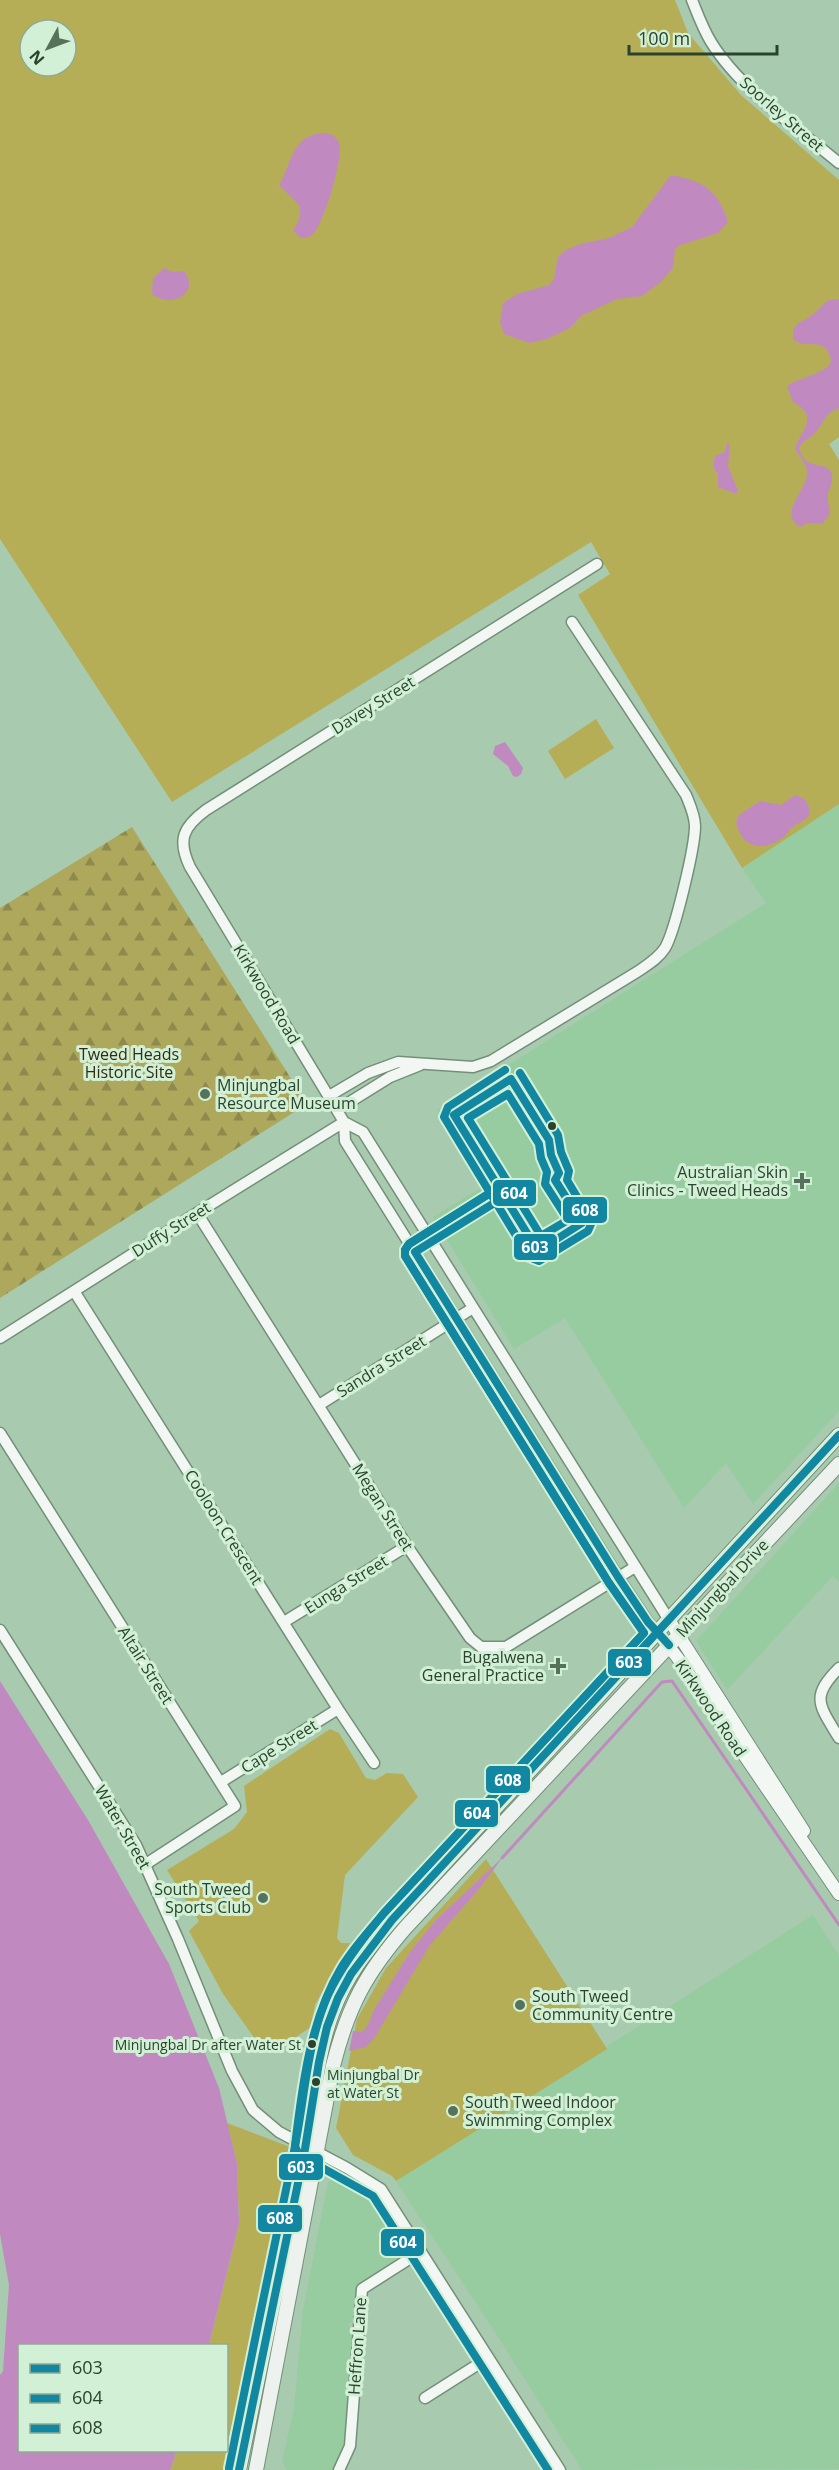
<svg xmlns="http://www.w3.org/2000/svg" width="839" height="2470" viewBox="0 0 839 2470" font-family="'Open Sans',sans-serif">
	<defs>
		<pattern id="forest-firs" width="22" height="20" patternUnits="userSpaceOnUse" patternTransform="scale(1.5)"><rect width="22" height="20" fill="#aea85d"/><path d="M5 1l3.5 6h-7zM16 11l3.5 6h-7z" fill="#8e8a4d"/></pattern>
	</defs>
	<rect width="100%" height="100%" fill="#a8caae"/>
	<path fill="#97cca0" d="M839,804V1411L753,1504L726,1463L684,1508L565,1318L514,1349L433,1217L484,1186L437,1110L766,903L742,868Z
		M839,1483V1582L833,1576L727,1690L696,1641Z
		M813,1915L839,1956V2469L582,2470L500,2340L396,2181Z
		M335,2179L372,2200L407,2255L357,2289L353,2321L348,2325L352,2332L345,2448L335,2470H287L282,2462L294,2408L303,2310L328,2182Z"/>
	<path fill="#b6ae57" fill-rule="evenodd" d="M0,0H675L688,33L741,95L839,180V437L829,444L839,460V804L742,868L578,595L610,574L591,542L172,802L0,539ZM30,30H66V66H30Z
		M596,719L614,748L565,779L548,751Z
		M330,1729L339,1733L366,1778L375,1780L387,1773L403,1774L418,1797L345,1875L337,1938L341,1943H350L315,2005L311,2027L281,2047L263,2050L223,1994L189,1931L199,1921L167,1870L234,1829L247,1812L244,1786Z
		M486,1859L607,2049L396,2181L392,2176L353,2155L336,2128L357,2019L386,1968Z
		M227,2123L298,2150L232,2470H170L177,2451L226,2450V2346L209,2345L239,2224L237,2163Z"/>
	<path fill="url(#forest-firs)" d="M132,827L307,1104L0,1298V908Z"/>
	<path fill="#c08ac0" d="M321,133C329,133 336,135 339,143C344,158 324,221 314,233C311,237 306,238 301,238L293,231L300,217V206L279,185C292,164 291,137 321,133Z
		M671,175C703,181 718,189 728,222L718,233L678,246L675,250L673,268L661,282L642,296L617,299L581,316L570,328L547,339L529,343L504,334L500,322L503,303L517,294L549,285L554,279L558,257L564,251L580,244L609,238L632,227Z
		M164,268L173,272L184,271C201,294 171,309 152,294L153,278Z
		M834,299L839,300V408C824,413 823,426 813,435C807,440 803,441 799,448C805,472 824,460 831,472C835,480 829,487 828,495C827,502 830,508 830,514L822,524L807,523L800,527C777,513 807,490 807,474C808,465 798,456 795,448C803,428 819,416 793,402L787,386C798,378 825,374 831,362C827,333 807,352 793,339V330L797,324L811,316L827,301Z
		M727,443L730,444L728,466L738,491L736,494L718,487V474L713,467L715,456L725,452Z
		M505,742L523,768L521,774L517,777L513,776L508,766L493,754L495,746Z
		M795,795C803,796 812,805 809,815C806,821 799,822 794,826C790,828 788,833 785,836C764,853 741,849 736,821L739,815L760,801L781,805Z
		M0,1681L88,1820L169,1964L219,2088L237,2163L239,2224L209,2345L20,2346V2450L177,2451L170,2470H0V2375L3,2371L9,2285L0,2234Z
		M502,1858L480,1888L430,1945L375,2037L366,2047L349,2051L353,2031L362,2032L368,2025L374,2010L410,1952L436,1920Z"/>
	<g fill="none" stroke-linecap="round" stroke-linejoin="round">
		<path stroke="#c08ac0" stroke-width="3" d="M502,1858L662,1682L672,1681L839,1925"/>
		<defs>
			<path id="minor" d="M692,0C698,15 703,29 711,42C740,89 797,128 839,163
				M597,564L206,810C183,827 177,840 190,867L344,1122L345,1141L618,1577L648,1622L658,1633
				M329,1096L368,1073L398,1062L473,1067L491,1061L637,972C647,965 658,959 665,948C675,931 695,847 695,826C695,816 690,805 686,795L572,622
				M337,1110L390,1077L420,1065
				M344,1122L363,1132L669,1620
				M197,1213L407,1546L470,1638L481,1647H506L635,1567
				M74,1291L338,1709L374,1763
				M0,1338L197,1213L344,1122
				M319,1405L473,1308
				M0,1433L235,1806L146,1864
				M284,1622L407,1546
				M0,1630L136,1845L178,1939L232,2071L253,2110L279,2132L347,2168L381,2189L560,2470
				M839,1668C810,1697 819,1705 839,1738
				M221,1782L338,1709
				M425,2398L488,2358
				M339,2470L350,2446L362,2289L420,2252"/>
			<path id="tertiary" d="M669,1620L804,1831
				M658,1633L677,1657L839,1894"/>
			<path id="secondary" d="M239,2470C261,2363 283,2256 305,2149C314,2104 316,2054 333,2011C346,1976 368,1948 392,1920L839,1435
				M256,2470L333,2066C348,2006 366,1973 406,1927L839,1464"/>
		</defs>
		<use href="#minor" stroke="#748f79" stroke-width="13"/>
		<use href="#tertiary" stroke="#748f79" stroke-width="14"/>
		<use href="#secondary" stroke="#748f79" stroke-width="16"/>
		<use href="#minor" stroke="#f2f7f3" stroke-width="10"/>
		<use href="#tertiary" stroke="#f2f7f3" stroke-width="12"/>
		<use href="#secondary" stroke="#edf2ef" stroke-width="14"/>
		<defs>
			<path id="bus-1" d="M511,1079L549,1140L551,1155L559,1173L555,1180L582,1223L538,1251L454,1115Z
				M504,1197L415,1252L618,1577L648,1622L669,1645
				M239,2470L305,2149L319,2062L327,2027L338,1998L351,1974L392,1920L839,1435"/>
			<path id="bus-2" d="M508,1094L539,1144L541,1158L547,1172L545,1184L568,1220L541,1236L468,1118Z
				M498,1188L409,1244L405,1250V1256L609,1583L644,1633L384,1913C369,1931 353,1948 341,1968C310,2020 302,2087 295,2146L299,2155L373,2196L548,2470"/>
			<path id="bus-3" d="M505,1070L448,1107L444,1117L529,1257L539,1261L588,1231L592,1222L567,1180L569,1171L561,1152L558,1135L520,1073
				M229,2468C250,2362 272,2257 294,2151C305,2099 306,2045 328,1995C342,1965 363,1938 384,1913L644,1633L609,1583L405,1256V1250L409,1244L498,1188"/>
		</defs>
		<use href="#bus-1" stroke="#d2f0d5" stroke-width="12"/>
		<use href="#bus-2" stroke="#d2f0d5" stroke-width="12"/>
		<use href="#bus-3" stroke="#d2f0d5" stroke-width="12"/>
		<use href="#bus-1" stroke="#1187a2" stroke-width="8"/>
		<use href="#bus-2" stroke="#1187a2" stroke-width="8"/>
		<use href="#bus-3" stroke="#1187a2" stroke-width="8"/>
	</g>
	<g fill="#56725b" stroke="#d2f0d5" stroke-width="2">
		<circle cx="205" cy="1094" r="6"/>
		<path d="M799 1172h6v6h6v6h-6v6h-6v-6h-6v-6h6z"/>
		<path d="M555 1657h6v6h6v6h-6v6h-6v-6h-6v-6h6z"/>
		<circle cx="263" cy="1898" r="6"/>
		<circle cx="520" cy="2005" r="6"/>
		<circle cx="453" cy="2111" r="6"/>
	</g>
	<g fill="#2a432e" stroke="#d2f0d5" stroke-width="2">
		<circle cx="552" cy="1126" r="5"/>
		<circle cx="312" cy="2044" r="5"/>
		<circle cx="316" cy="2082" r="5"/>
	</g>
	<g text-anchor="middle" stroke-width="6" stroke-linejoin="round" paint-order="stroke">
		<g font-size="14" fill="#2a432e" stroke="#d2f0d5" text-anchor="end">
			<text x="301" y="2050">Minjungbal Dr after Water St</text>
			<text x="327" y="2080" text-anchor="start">Minjungbal Dr<tspan x="327" dy="18">at Water St</tspan></text>
		</g>
		<g font-size="16" fill="#2a432e" stroke="#d2f0d5">
			<text transform="translate(782 114) rotate(41)" y="6">Soorley Street</text>
			<text transform="translate(373 705) rotate(-32)" y="6">Davey Street</text>
			<text transform="translate(267 994) rotate(59)" y="6">Kirkwood Road</text>
			<text transform="translate(171 1229) rotate(-32)" y="6">Duffy Street</text>
			<text transform="translate(381 1366) rotate(-32)" y="6">Sandra Street</text>
			<text transform="translate(383 1507) rotate(58)" y="6">Megan Street</text>
			<text transform="translate(224 1527) rotate(58)" y="6">Cooloon Crescent</text>
			<text transform="translate(346 1584) rotate(-32)" y="6">Eunga Street</text>
			<text transform="translate(722 1588) rotate(-47)" y="6">Minjungbal Drive</text>
			<text transform="translate(146 1665) rotate(58)" y="6">Altair Street</text>
			<text transform="translate(711 1708) rotate(56)" y="6">Kirkwood Road</text>
			<text transform="translate(279 1746) rotate(-32)" y="6">Cape Street</text>
			<text transform="translate(123 1827) rotate(60)" y="6">Water Street</text>
			<text transform="translate(357 2346) rotate(-86)" y="6">Heffron Lane</text>
		</g>
		<g font-size="16" fill="#332a14" stroke="#d2f0d5">
			<text x="129" y="1060">Tweed Heads<tspan x="129" dy="18">Historic Site</tspan></text>
		</g>
		<g font-size="16" fill="#2a432e" stroke="#d2f0d5" text-anchor="start">
			<text x="217" y="1091">Minjungbal<tspan x="217" dy="18">Resource Museum</tspan></text>
			<text x="788" y="1178" text-anchor="end">Australian Skin<tspan x="788" dy="18">Clinics - Tweed Heads</tspan></text>
			<text x="544" y="1663" text-anchor="end">Bugalwena<tspan x="544" dy="18">General Practice</tspan></text>
			<text x="251" y="1895" text-anchor="end">South Tweed<tspan x="251" dy="18">Sports Club</tspan></text>
			<text x="532" y="2002">South Tweed<tspan x="532" dy="18">Community Centre</tspan></text>
			<text x="465" y="2108">South Tweed Indoor<tspan x="465" dy="18">Swimming Complex</tspan></text>
		</g>
	</g>
	<g stroke="#d2f0d5" stroke-width="2">
		<rect x="492" y="1179" width="45" height="28" rx="6" fill="#1187a2"/>
		<rect x="562" y="1196" width="46" height="28" rx="6" fill="#1187a2"/>
		<rect x="513" y="1233" width="45" height="28" rx="6" fill="#1187a2"/>
		<rect x="607" y="1648" width="45" height="29" rx="6" fill="#1187a2"/>
		<rect x="485" y="1765" width="46" height="29" rx="6" fill="#1187a2"/>
		<rect x="454" y="1799" width="45" height="29" rx="6" fill="#1187a2"/>
		<rect x="278" y="2153" width="46" height="28" rx="6" fill="#1187a2"/>
		<rect x="257" y="2204" width="46" height="29" rx="6" fill="#1187a2"/>
		<rect x="380" y="2228" width="45" height="29" rx="6" fill="#1187a2"/>
	</g>
	<g font-size="16" text-anchor="middle" font-weight="bold" fill="#fff">
		<text x="514" y="1199">604</text>
		<text x="585" y="1216">608</text>
		<text x="535" y="1253">603</text>
		<text x="629" y="1668">603</text>
		<text x="508" y="1786">608</text>
		<text x="477" y="1819">604</text>
		<text x="301" y="2173">603</text>
		<text x="280" y="2224">608</text>
		<text x="403" y="2248">604</text>
	</g>
	<rect x="18" y="2344" width="210" height="108" fill="#d2f0d5" stroke="#8fab92" stroke-width="1.5"/>
	<rect x="30" y="2364" width="30" height="9" fill="#1187a2" stroke="#8fab92" stroke-width="1.5"/>
	<text x="72" y="2374" font-size="18" fill="#2a432e">603</text>
	<rect x="30" y="2394" width="30" height="9" fill="#1187a2" stroke="#8fab92" stroke-width="1.5"/>
	<text x="72" y="2404" font-size="18" fill="#2a432e">604</text>
	<rect x="30" y="2424" width="30" height="9" fill="#1187a2" stroke="#8fab92" stroke-width="1.5"/>
	<text x="72" y="2434" font-size="18" fill="#2a432e">608</text>
	<g transform="translate(48 48) rotate(229)"><circle r="28" fill="#d2f0d5" stroke="#8fab92" stroke-width="1.5"/>
	<path d="M0-4.5L10 22L0 15L-10 22Z" fill="#56725b"/>
	<text y="-9" font-size="16" font-weight="bold" text-anchor="middle" fill="#2a432e">N</text>
	</g>
	<path d="M629 45v9h148v-9" fill="none" stroke="#2a432e" stroke-width="3"/>
	<text x="638" y="45" font-size="18" fill="#2a432e" stroke="#d2f0d5" stroke-width="4.5" paint-order="stroke">100 m</text>
</svg>
